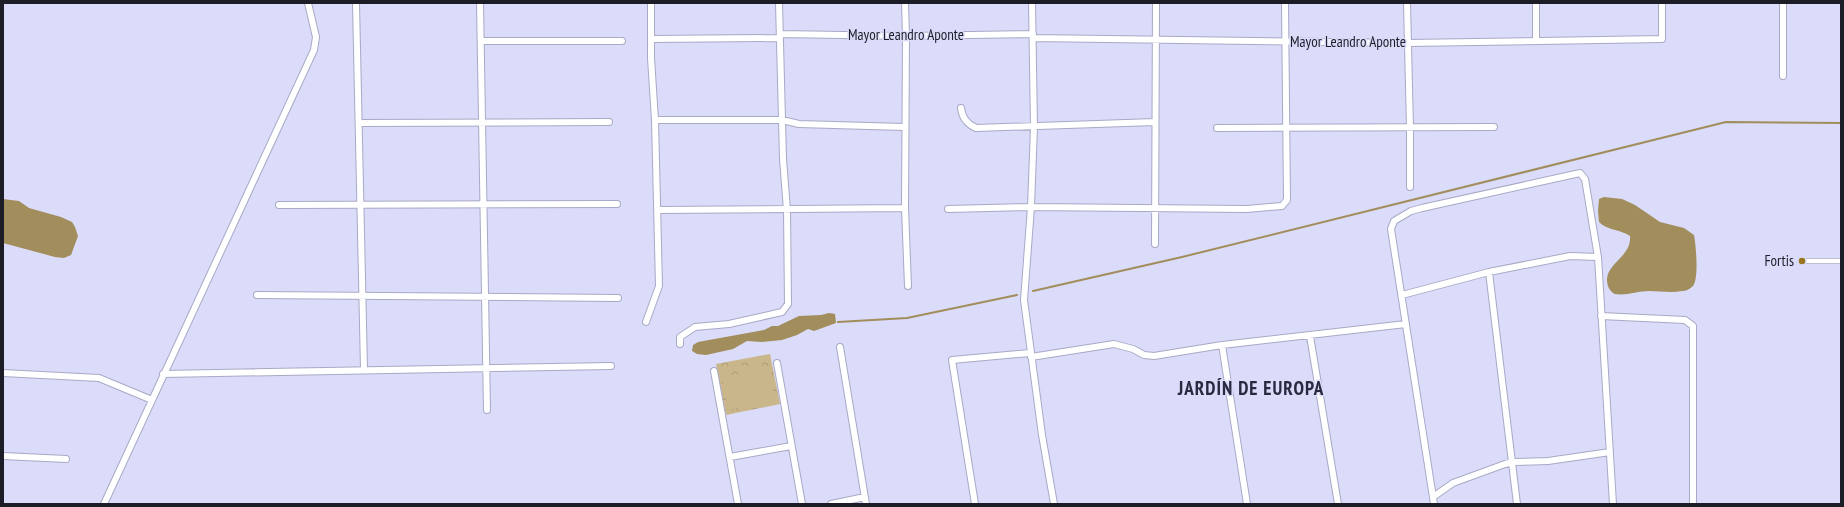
<svg xmlns="http://www.w3.org/2000/svg" width="1844" height="507" viewBox="0 0 1844 507" font-family="'PT Sans Narrow',sans-serif">
	<defs>
		<pattern id="park-crowns" width="20" height="18" patternUnits="userSpaceOnUse"><rect width="20" height="18" fill="#c9b68b"/><path d="M2 6a3 3 0 1 1 6 0M12 15a3 3 0 1 1 6 0" fill="none" stroke="#ac9c78"/></pattern>
	</defs>
	<rect width="100%" height="100%" fill="#dadcfa"/>
	<path fill="url(#park-crowns)" d="M770,354L780,404L726,415L716,364Z"/>
	<path fill="#c9b68b" d="M769,369L775,401L728,410L722,378Z"/>
	<path fill="#a28d5c" d="M1604,197L1622,199L1635,205L1660,222L1684,228L1694,235C1696,245 1699,278 1693,286C1690,289 1686,291 1682,291C1671,293 1660,291 1649,291C1638,291 1626,296 1615,294C1612,293 1609,289 1608,286C1601,264 1632,259 1630,236C1620,229 1608,231 1599,222L1598,211L1599,199Z
		M3,199L19,201L29,208L61,217L72,222L75,227L78,236L71,255L64,258L55,257L3,243Z
		M829,313L835,314L836,323L814,331L808,329L797,335L782,340L762,342L747,341L733,349L706,355L697,354L692,351L693,345L698,342L764,330L772,326H778L799,316L821,315Z"/>
	<g fill="none" stroke-linecap="round" stroke-linejoin="round">
		<path stroke="#a28d5c" stroke-width="2" d="M1033,291L1182,257L1726,122L1841,123
			M838,322L907,318L1017,295"/>
		<defs>
			<path id="pedestrian" d="M1802,261H1841"/>
			<path id="minor" d="M356,3L364,370
				M480,3L487,410
				M905,3L906,36L905,208L908,286
				M1032,3L1034,127L1031,207L1024,300L1042,435L1054,504
				M1407,3L1410,128V187
				M1783,3V76
				M780,34L906,36L1033,34
				M1033,38L1408,43L1662,39V3
				M651,39L780,38
				M1536,40V3
				M481,41H622
				M961,108C962,118 967,124 976,128L1155,122
				M655,120H782L799,124L904,127
				M359,123L609,122
				M1217,128L1494,127
				M279,205L617,204
				M948,209L1031,207L1247,209L1282,206L1287,200L1285,3
				M658,210L905,208
				M1155,244L1156,3
				M1489,272L1517,504
				M257,295L618,298
				M1402,295L1489,272L1570,256L1598,257
				M1601,316L1685,320L1693,326V504
				M646,322L659,286L655,120L651,58V3
				M1310,336L1338,504
				M680,344V337L695,327L729,324L782,312L788,304L787,210L783,159L779,3
				M840,347L866,504
				M1031,357L1114,344L1133,349L1144,355L1154,356L1222,345
				M777,363L802,504
				M714,371L738,504
				M3,373L99,378L152,400
				M163,374L611,366
				M3,456L66,459
				M730,457L791,446
				M1433,497L1453,483L1505,464L1513,462L1548,461L1610,452
				M104,504L314,50L316,37L308,3
				M831,504L865,497
				M975,504L952,360L1030,353
				M1247,504L1222,345L1406,324
				M1434,504L1391,229L1394,221L1411,211L1422,208L1580,173L1585,179L1598,257L1613,504"/>
		</defs>
		<use href="#pedestrian" stroke="#a8a9c5" stroke-width="6"/>
		<use href="#minor" stroke="#a8a9c5" stroke-width="8"/>
		<use href="#pedestrian" stroke="#fff" stroke-width="4.5"/>
		<use href="#minor" stroke="#fff" stroke-width="6"/>
	</g>
	<circle fill="#97761f" stroke="#dadcfa" stroke-width="1.5" cx="1802" cy="261" r="4"/>
	<g text-anchor="middle" stroke-width="3" stroke-linejoin="round" paint-order="stroke">
		<g font-size="15" fill="#1d1d28" stroke="#dadcfa">
			<text x="906" y="40">Mayor Leandro Aponte</text>
			<text x="1348" y="47">Mayor Leandro Aponte</text>
		</g>
		<g font-size="15" fill="#1d1d28" stroke="#dadcfa" text-anchor="end">
			<text x="1794" y="266">Fortis</text>
		</g>
		<g font-size="19" font-weight="bold" letter-spacing="1" fill="#29293f" stroke="#dadcfa">
			<text x="1251" y="395">JARDÍN DE EUROPA</text>
		</g>
	</g>
	<rect width="1844" height="507" fill="none" stroke="#1d1d28" stroke-width="8"/>
</svg>
